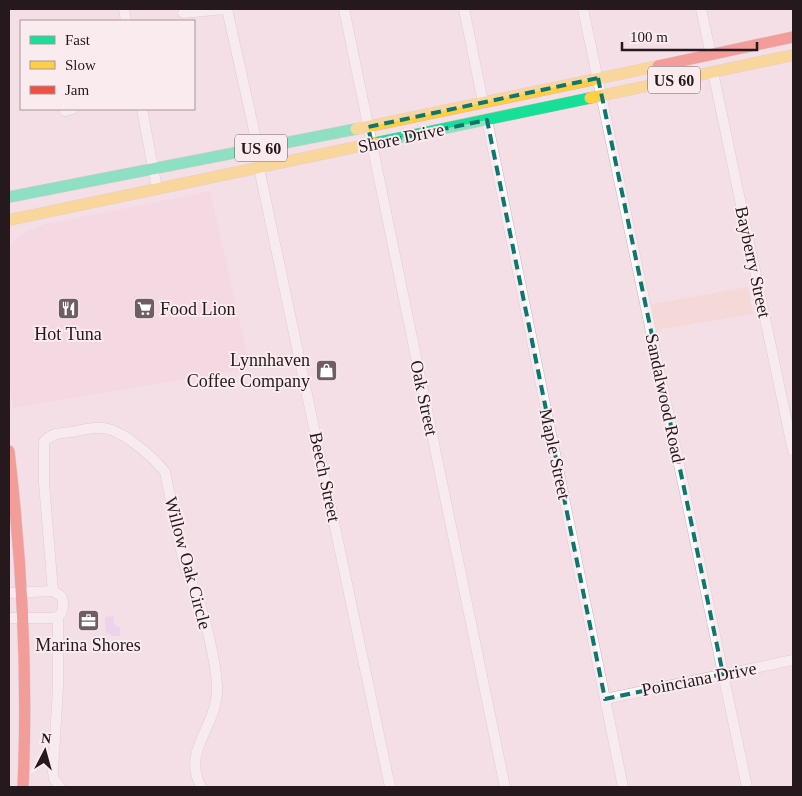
<svg xmlns="http://www.w3.org/2000/svg" width="802" height="796" viewBox="0 0 802 796" font-family="'Times New Roman',serif">
	<rect width="100%" height="100%" fill="#f4dfe6"/>
	<path fill="#f6d3de" d="M210,191L250,368L13,408L9,382V250L13,242L29,230L46,224Z"/>
	<path fill="#f6d3ca" d="M748,287L753,314L656,330L651,304Z"/>
	<path fill="#e2c4f3" d="M113,616L114,624L120,628V636H111L110,634L106,632L105,617Z"/>
	<g fill="none" stroke-linecap="round" stroke-linejoin="round">
		<defs>
			<path id="street" d="M124,9L126,21
				M227,9L258,148
				M344,9L505,787
				M464,9L483,102
				M583,9L747,787
				M701,9L711,55
				M183,13L224,9
				M713,72L793,451
				M142,109L157,189
				M65,111L73,109
				M487,120L623,787
				M259,168L390,787
				M53,591L44,483V442C51,433 61,433 72,432C82,430 93,427 103,428C123,430 153,457 165,472C172,504 177,537 186,569C190,581 197,592 200,604C207,626 216,664 217,686C219,726 181,749 201,787
				M9,593L53,591L61,596C65,605 64,615 54,618H9
				M58,617V687L53,772L54,779L60,787
				M605,699L793,660"/>
			<path id="fast" d="M375,143L590,98
				M9,197L356,129"/>
			<path id="slow" d="M590,98L793,55
				M356,129L658,66
				M9,220L375,143"/>
			<path id="jam" d="M658,66L793,37
				M9,451C22,563 28,674 23,787"/>
		</defs>
		<use href="#street" stroke="#c7b7bc" stroke-width="11"/>
		<use href="#fast" stroke="#c7b7bc" stroke-width="12"/>
		<use href="#slow" stroke="#c7b7bc" stroke-width="12"/>
		<use href="#jam" stroke="#c7b7bc" stroke-width="12"/>
		<use href="#street" stroke="#fdfafb" stroke-width="10"/>
		<use href="#fast" stroke="#16e098" stroke-width="11"/>
		<use href="#slow" stroke="#ffcf43" stroke-width="11"/>
		<use href="#jam" stroke="#f24e42" stroke-width="11"/>
	</g>
	<path d="M0 0H802V796H0ZM598,78L723,674L605,699L487,120L372,144L368,127Z" fill="#f4dfe6" fill-opacity=".55" fill-rule="evenodd"/>
	<path fill="none" stroke="#0f766e" stroke-width="4" stroke-dasharray="10 6" stroke-linejoin="round" d="M598,78L723,674L605,699L487,120L372,144L368,127Z"/>
	<defs>
		<symbol id="restaurant-square" viewBox="-11 -11 22 22"><rect x="-9" y="-9" width="18" height="18" rx="4" fill="#6e5e63" stroke="#faebef"/><path d="M-5-6h1v4h1v-4h1v4h1v-4h1v5L-1.5 .5V6h-2V.5L-5-1ZM5-6V6H3V1.5H1.5Q1.5-4 5-6Z" fill="#fff"/></symbol>
		<symbol id="supermarket-square" viewBox="-11 -11 22 22"><rect x="-9" y="-9" width="18" height="18" rx="4" fill="#6e5e63" stroke="#faebef"/><path d="M-6-5.5h2.5l.6 2H6L4.5 2H-2.5L-4.4-4H-6ZM-1.5 3.2a1.3 1.3 0 1 0 .1 0ZM3 3.2a1.3 1.3 0 1 0 .1 0Z" fill="#fff"/></symbol>
		<symbol id="shop-square" viewBox="-11 -11 22 22"><rect x="-9" y="-9" width="18" height="18" rx="4" fill="#6e5e63" stroke="#faebef"/><path d="M-5-2.5h2.3a2.7 3.5 0 0 1 5.4 0H5L5.5 6h-11ZM-1.5-2.5h3a1.5 2.3 0 0 0-3 0Z" fill="#fff"/></symbol>
		<symbol id="office-square" viewBox="-11 -11 22 22"><rect x="-9" y="-9" width="18" height="18" rx="4" fill="#6e5e63" stroke="#faebef"/><path d="M-6-3h4V-5.5h4V-3h4V5H-6ZM-1-4.5V-3h2v-1.5ZM-6 0V1H6V0Z" fill="#fff"/></symbol>
	</defs>
	<g fill-rule="evenodd">
		<use href="#restaurant-square" x="56" y="296" width="25" height="25"/>
		<use href="#supermarket-square" x="132" y="296" width="25" height="25"/>
		<use href="#shop-square" x="314" y="358" width="25" height="25"/>
		<use href="#office-square" x="76" y="608" width="25" height="25"/>
	</g>
	<g text-anchor="middle" stroke-width="4" stroke-linejoin="round" paint-order="stroke">
		<g fill="#faebef" stroke="#66585c" stroke-width="1">
			<rect x="648" y="66.5" width="52" height="27" rx="4"/>
			<rect x="235" y="134.5" width="52" height="27" rx="4"/>
		</g>
		<g font-size="16" font-weight="bold" fill="#26191d">
			<text x="674" y="86">US 60</text>
			<text x="261" y="154">US 60</text>
		</g>
		<g font-size="18" fill="#26191d" stroke="#faebef">
			<text transform="translate(401 138) rotate(-12)" y="6">Shore Drive</text>
			<text transform="translate(753 262) rotate(78)" y="6">Bayberry Street</text>
			<text transform="translate(424 398) rotate(78)" y="6">Oak Street</text>
			<text transform="translate(665 398) rotate(78)" y="6">Sandalwood Road</text>
			<text transform="translate(555 454) rotate(78)" y="6">Maple Street</text>
			<text transform="translate(325 477) rotate(78)" y="6">Beech Street</text>
			<text transform="translate(188 563) rotate(75)" y="6">Willow Oak Circle</text>
			<text transform="translate(699 679) rotate(-11)" y="6">Poinciana Drive</text>
		</g>
		<g font-size="18" fill="#26191d" stroke="#faebef">
			<text x="160" y="315" text-anchor="start">Food Lion</text>
			<text x="68" y="340">Hot Tuna</text>
			<text x="310" y="366" text-anchor="end">Lynnhaven<tspan x="310" dy="21">Coffee Company</tspan></text>
			<text x="88" y="651">Marina Shores</text>
		</g>
	</g>
	<rect width="802" height="796" fill="none" stroke="#26191d" stroke-width="20"/>
	<rect x="20" y="20" width="175" height="90" fill="#faebef" stroke="#a5979b"/>
	<rect x="30" y="36" width="25" height="8" fill="#16e098" stroke="#a5979b"/>
	<text x="65" y="45" font-size="15" fill="#26191d">Fast</text>
	<rect x="30" y="61" width="25" height="8" fill="#ffcf43" stroke="#a5979b"/>
	<text x="65" y="70" font-size="15" fill="#26191d">Slow</text>
	<rect x="30" y="86" width="25" height="8" fill="#f24e42" stroke="#a5979b"/>
	<text x="65" y="95" font-size="15" fill="#26191d">Jam</text>
	<g transform="translate(45 751) rotate(6)" stroke="#faebef" stroke-width="4" paint-order="stroke">
	<path d="M0-4L9 19L0 12L-9 19Z" fill="#26191d"/>
	<text y="-8" font-size="14" font-weight="bold" text-anchor="middle" fill="#26191d">N</text>
	</g>
	<path d="M622 42v8h135v-8" fill="none" stroke="#26191d" stroke-width="2.5"/>
	<text x="630" y="42" font-size="15" fill="#26191d" stroke="#faebef" stroke-width="4" paint-order="stroke">100 m</text>
</svg>
